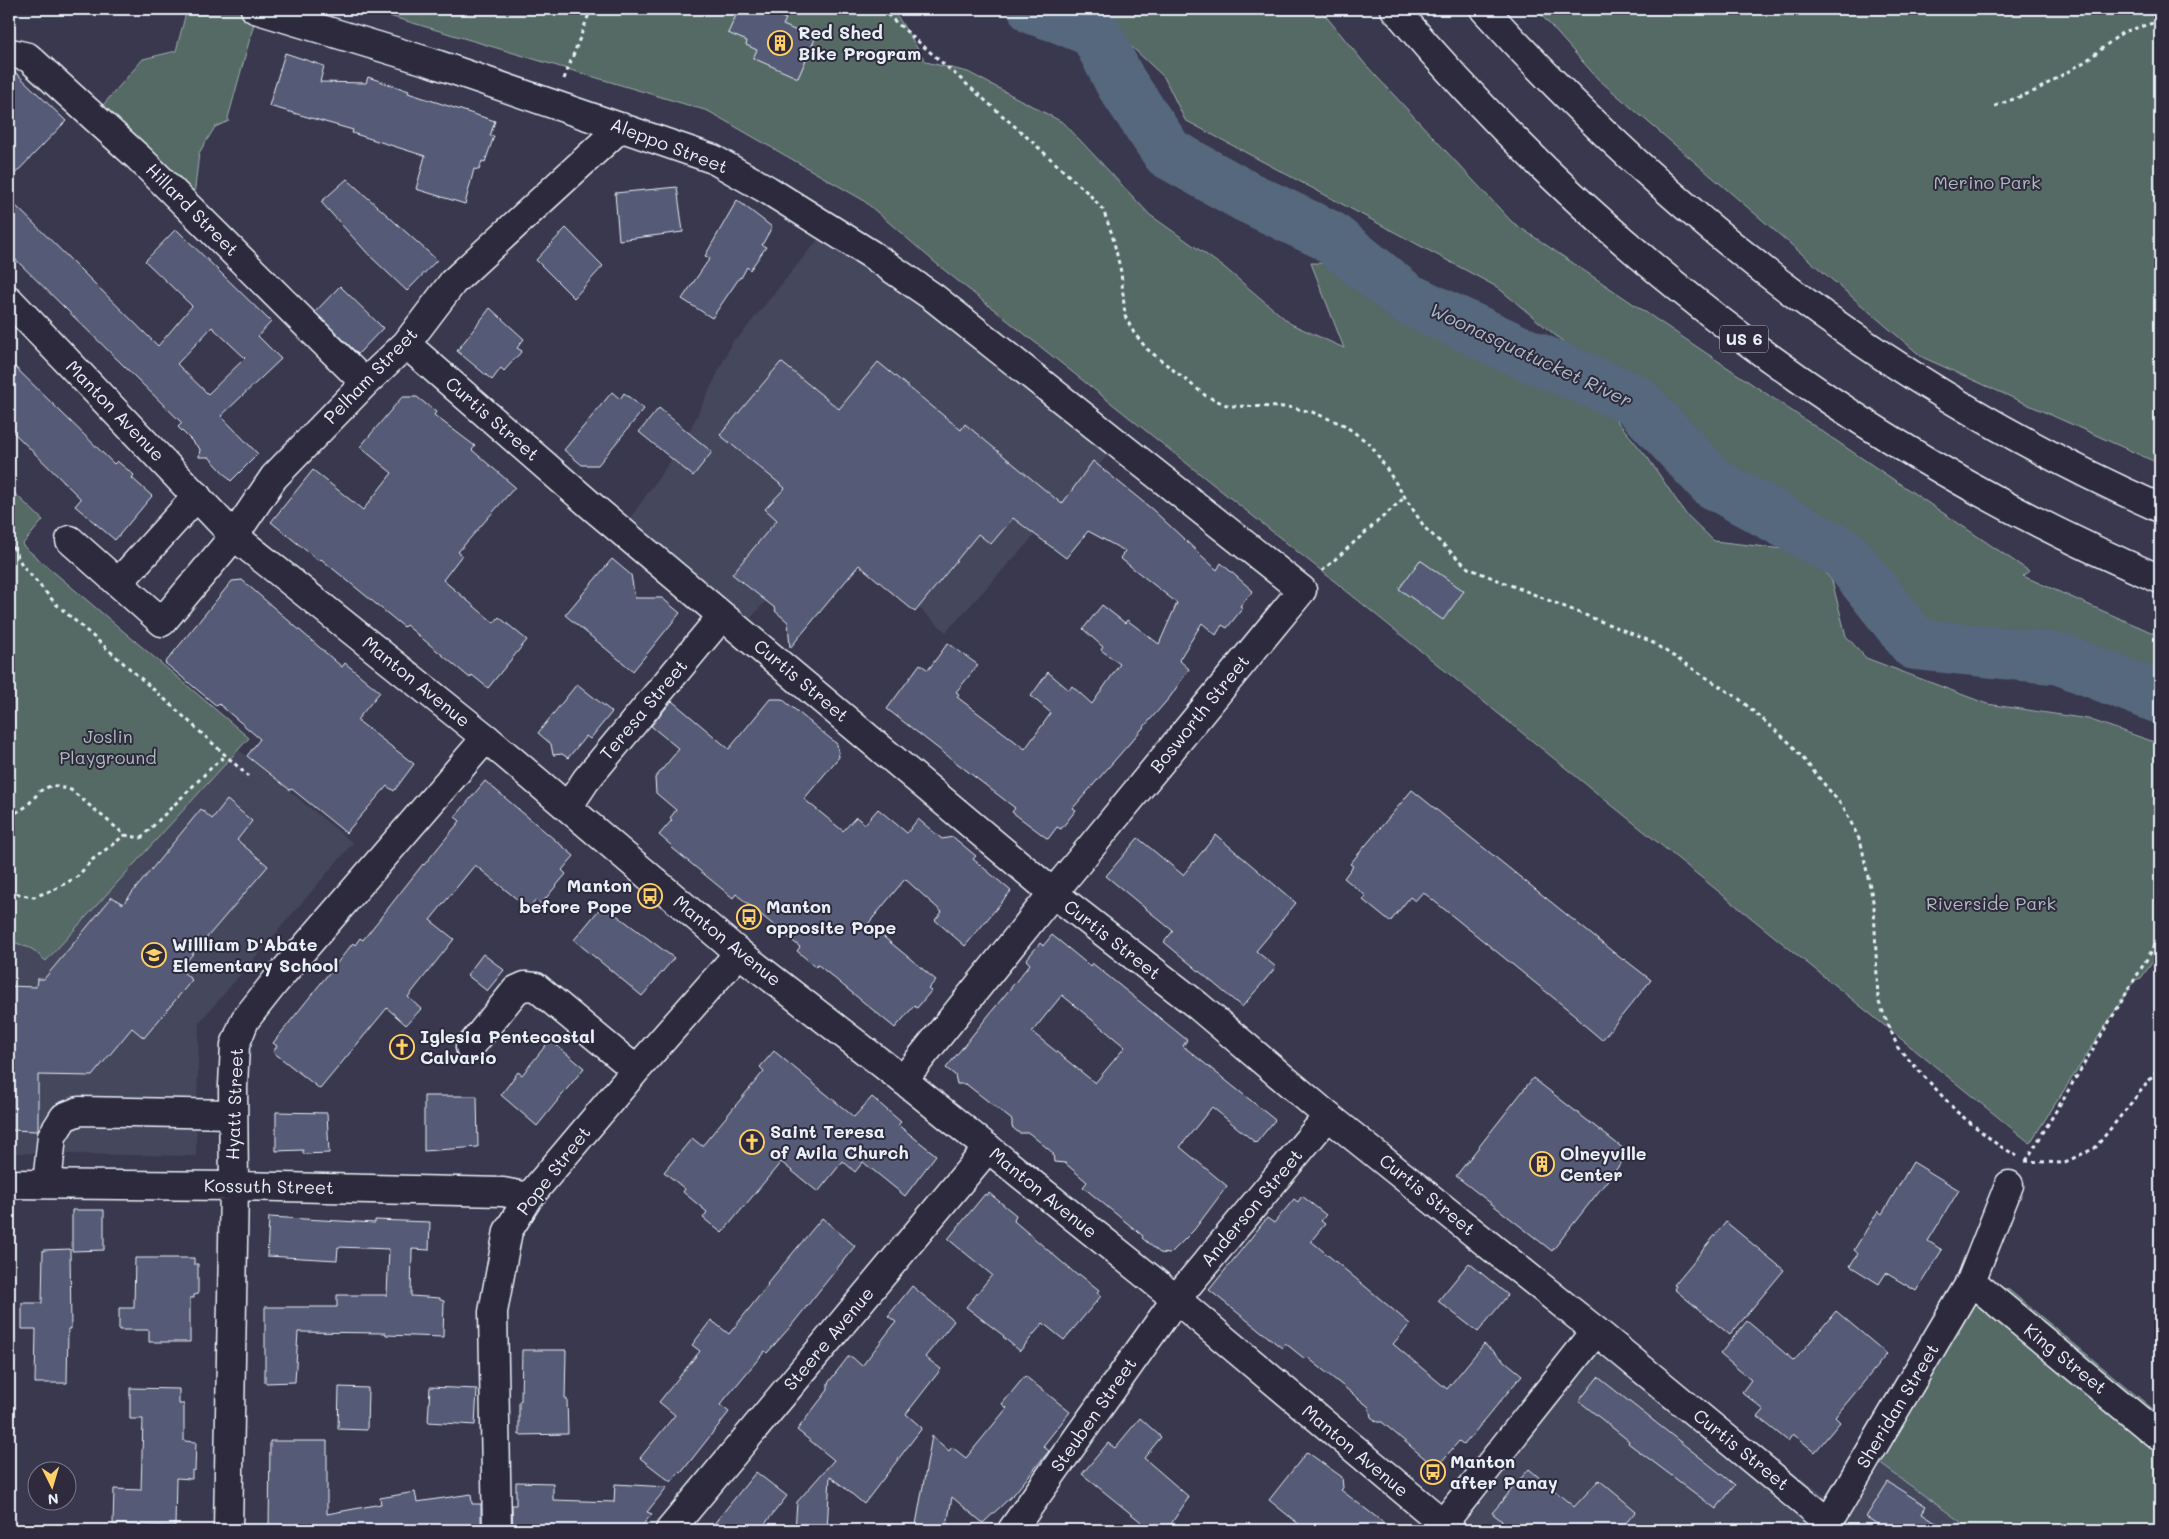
<svg xmlns="http://www.w3.org/2000/svg" width="2169" height="1539" viewBox="0 0 2169 1539" font-family="Mali,sans-serif">
	<rect width="100%" height="100%" fill="#3a384e"/>
	<filter id="ink" filterUnits="userSpaceOnUse"><feTurbulence type="fractalNoise" baseFrequency=".02" numOctaves="2"/><feDisplacementMap in="SourceGraphic" scale="10" xChannelSelector="R" yChannelSelector="G"/><feConvolveMatrix kernelMatrix="1 2 1 2 8 2 1 2 1" color-interpolation-filters="sRGB"/></filter>
	<g filter="url(#ink)">
		<path fill="#45465d" d="M827,228L1122,440L946,632L829,529L743,627L622,530L685,440L734,339L738,338Z
			M239,750L353,843L199,1023L196,1156L9,1153V940L32,949L46,961Z
			M1606,1333L1828,1498L1868,1455L1972,1530H1459L1450,1514Z"/>
		<path fill="#546965" stroke="#9eadae" d="M187,9H258L228,118L229,121L215,127L199,153L192,214L96,113L143,59L176,51Z
			M366,9H893L926,62L968,72L1064,123L1150,215L1225,268L1291,324L1344,348L1311,263L1361,264L1414,289L1522,364L1606,408L1648,458L1685,513L1714,541L1809,552L1832,581L1846,636L1866,658L1987,704L2088,719L2160,744V952L2141,978L2135,980L2030,1143L1318,568L938,265L863,200L708,111Z
			M1091,9H1320L1365,64L1512,222L2029,571L2023,576L2160,636V697L1978,652L1891,600L1843,557L1748,495L1497,287L1185,120L1164,77Z
			M1536,9H2160V464L1922,357L1598,79Z
			M9,488L43,520L22,545L249,738L46,961L32,949L9,940Z
			M1990,1284L2009,1290L2160,1415V1530H1972L1868,1455L1961,1297Z"/>
		<g fill="none" stroke-linecap="round" stroke-linejoin="round">
			<path stroke="#54677e" stroke-width="52" d="M1034,9L1059,17L1095,32L1121,83L1168,153L1247,197L1329,236L1406,298L1521,352L1635,400L1713,483L1844,554L1915,644L2060,659L2160,698"/>
		</g>
		<path fill="#545a76" stroke="#e8f1f8" fill-rule="evenodd" d="M739,9H761L786,19L783,25L815,39L798,78L753,58L757,50L746,45L747,41L728,33Z
			M285,53L324,66L320,82L366,83L368,77L409,91L408,93L495,121L490,136H494L485,162L482,161L479,170L474,169L465,204L416,189L425,156L352,133L353,130L269,106Z
			M9,70H13L66,121L9,180Z
			M347,179L437,260L407,291L370,256L321,202Z
			M677,187L683,232L619,240L615,193Z
			M9,199L158,346L192,306L145,261L176,229L271,322L258,336L281,359L221,416L258,454L231,481L209,457H199L200,449L178,427L182,423L9,253ZM212,327L245,358L208,394L177,364Z
			M737,200L772,227L762,245L766,247L750,270L747,267L741,278L740,277L712,318L682,299L710,258L705,256Z
			M566,228L603,266L574,298L536,260Z
			M340,286L383,328L358,354L315,312Z
			M490,308L524,339L517,348L522,351L504,371L501,368L492,380L457,351Z
			M9,361L114,464L117,461L134,475L132,478L152,496L115,540L75,506L81,499L9,428Z
			M781,362L839,409L878,362L961,430L965,424L1062,504L1093,461L1153,510L1217,570L1221,563L1253,591L1240,606L1242,609L1227,628L1222,625L1216,635L1202,623L1179,660L1189,669L1170,697L1073,808L1076,810L1061,829L1057,827L1048,839L1012,812L1015,808L887,709L920,664L928,670L948,643L978,665L956,692L959,694L957,697L1025,749L1051,713L1031,696L1048,672L1069,690L1072,686L1092,704L1120,664L1101,650L1103,647L1083,629L1102,605L1125,623L1127,620L1159,644L1177,603L1120,558L1125,551L1088,531L1066,558L1013,518L991,544L978,534L915,612L859,565L790,648L788,622L775,611L776,609L732,574L777,520L765,509L785,488L720,435Z
			M612,392L620,399L624,393L644,409L598,465H582L564,450Z
			M402,397H417L436,412L434,415L475,446L472,450L515,487L458,552L462,555L443,580L494,623L499,617L527,640L488,688L472,675L470,678L406,625L404,627L321,559L319,561L271,522L313,470L363,510L392,473L360,447Z
			M659,408L712,452L693,476L639,432Z
			M612,559L631,575L635,598H662L680,613L633,671L565,615Z
			M1420,560L1464,591L1443,620L1399,589Z
			M242,580L342,667L345,663L380,692L357,720L414,764L394,791L387,786L346,833L292,789L290,790L247,756L260,739L219,704L217,706L165,663L232,581Z
			M577,684L612,712L590,739L586,736L568,758L562,754L553,755L551,744L538,733Z
			M770,699H782L837,744L839,757L804,799L843,831L856,817L865,824L878,809L907,833L918,819L942,839L953,837L976,856L973,859L1011,891L965,946L935,920L942,912L905,879L868,924L936,980L928,989L931,991L917,1008L914,1006L895,1028L817,964L816,967L797,951L800,947L736,894L733,898L671,847L672,846L659,835L672,820L670,818L676,810L656,793L655,778L679,749L651,726L672,701L729,749Z
			M485,781L574,856L562,870L566,874L541,904L536,900L529,909L475,865L430,920L454,939L408,997L421,1009L406,1025L387,1008L320,1089L273,1052L277,1046L273,1043L353,943L355,945L360,938L363,940L423,864L424,865L460,821L455,817Z
			M1412,790L1623,960L1624,959L1651,980L1602,1040L1576,1018V1016L1423,892L1415,901L1410,897L1390,922L1363,900L1366,896L1344,878L1353,866L1350,864Z
			M227,800L252,821L237,840L268,866L180,969L192,980L144,1038L132,1028L92,1076L38,1075V1131L9,1130V986L36,987L37,979H44L112,897L123,904L201,809L212,819Z
			M1216,835L1296,903L1256,951L1276,967L1242,1007L1164,942L1173,931L1106,876L1138,838L1183,875Z
			M603,905L674,958L642,996L574,940Z
			M1052,935L1090,966L1092,963L1187,1040L1183,1046L1275,1120L1256,1143L1212,1107L1180,1147L1227,1186L1194,1230L1170,1254L1160,1253L1142,1238L1143,1236L1083,1187L1087,1182L1065,1163L1054,1162L1053,1153L1029,1133H1019L1012,1127V1120L980,1095L966,1084H957L955,1075L946,1068L1030,964L1026,960L1040,943L1043,946ZM1062,995L1125,1047L1095,1083L1032,1032Z
			M483,954L504,970L487,991L467,975Z
			M550,1040L584,1068L537,1126L501,1095L518,1072L522,1075Z
			M774,1051L854,1117L872,1097L901,1122L898,1125L936,1155L905,1196L863,1162L855,1172L843,1161L818,1192L781,1162L722,1233L703,1218L707,1212L683,1192L685,1189L664,1172L692,1138L702,1146L764,1071L760,1067Z
			M1533,1078L1629,1153L1552,1251L1456,1176Z
			M424,1096H477L478,1147L424,1151Z
			M276,1112L327,1113L329,1153L303,1154V1150L276,1151Z
			M1913,1162L1959,1190L1928,1241L1942,1250L1916,1291L1886,1273L1879,1284L1850,1266L1858,1253L1854,1250L1878,1211L1882,1214Z
			M989,1193L1016,1215L1014,1221L1077,1275L1079,1274L1099,1290L1097,1293L1101,1296L1064,1340L1043,1323L1020,1351L1003,1337L1004,1336L966,1307L992,1275L948,1239L985,1194L987,1196Z
			M1302,1196L1326,1215L1321,1221L1325,1224L1311,1241L1410,1324L1393,1344L1447,1389L1484,1344L1522,1375L1464,1445L1459,1441L1436,1468L1382,1422H1377L1371,1417L1369,1407L1307,1357L1305,1359L1285,1343L1282,1348L1209,1290L1267,1218L1274,1223L1294,1199L1298,1202Z
			M72,1210H104V1250L72,1251Z
			M269,1217L375,1223V1220L430,1222L429,1250L412,1249L411,1296L440,1298V1300L444,1301L443,1337L386,1335V1333L298,1332L295,1382L265,1383V1307H337V1295H387L389,1249L338,1247L337,1260L267,1256Z
			M822,1218L855,1246L791,1326L767,1353L765,1351L720,1405L729,1412L681,1473L679,1472L671,1482L640,1458L675,1415L659,1402L700,1351L692,1345L711,1320L729,1334L768,1285L767,1284Z
			M1726,1222L1784,1270L1730,1335L1674,1289L1676,1286L1674,1285Z
			M70,1249L71,1329H68L67,1383H35L36,1329H22V1303H42L43,1250Z
			M135,1258H194V1264H198V1294L194,1295V1298H190V1342H149V1330H119V1308H134Z
			M1469,1263L1508,1295L1478,1332L1438,1301Z
			M912,1286L954,1321L925,1357L941,1369L906,1414L922,1428L864,1504L830,1476L827,1530H795L797,1502L834,1460L797,1430L828,1390V1383L848,1357H852L862,1366L896,1322L888,1316Z
			M1836,1311L1887,1354L1835,1417L1840,1422L1815,1452L1793,1434L1788,1441L1758,1417L1764,1410L1742,1392L1751,1380L1720,1354L1747,1321L1794,1361Z
			M522,1350H566L565,1399H567L568,1434L519,1435V1401H521Z
			M1025,1376L1070,1412L1043,1446L1049,1451L1014,1494L983,1523L952,1497L946,1530H915L932,1436L949,1451L952,1447L966,1458L1007,1408L1002,1404Z
			M1598,1377L1735,1485L1716,1509L1628,1443L1629,1441L1579,1401Z
			M339,1387L368,1388L367,1430L338,1429Z
			M430,1387L477,1389L475,1425L428,1422Z
			M130,1388L179,1389V1404H184V1441L196,1442L195,1471L192,1470V1479L176,1478L175,1526L113,1524L114,1489L141,1490L143,1419H130Z
			M1140,1418L1161,1437L1144,1458L1189,1497L1167,1530H1151L1082,1474L1108,1443L1115,1448Z
			M270,1441H327V1514L381,1504L380,1498L415,1492L417,1502L471,1494L472,1504H481V1530H269Z
			M1307,1452L1342,1477L1343,1488L1341,1490L1393,1530H1306L1269,1500Z
			M1529,1469L1574,1507L1599,1480L1636,1511L1620,1530H1496L1502,1521L1492,1513Z
			M756,1472L787,1496L760,1530H709Z
			M516,1482L553,1483V1500L614,1502L615,1484L667,1487L647,1512L652,1514L638,1530H513L512,1505H516Z
			M1888,1482L1926,1506L1922,1513L1948,1530H1887L1866,1517Z"/>
		<g fill="none" stroke-linecap="round" stroke-linejoin="round">
			<defs>
				<path id="minor" d="M255,9L430,62L713,159L768,190L872,255L933,297L1302,590L1053,893L903,1080
					M9,55L11,53L28,57L139,158L365,383
					M406,344L595,509L1053,893L1197,1005L1328,1116L1596,1331L1829,1523
					M70,540L162,622L234,536L274,477L365,383L406,344L453,282L621,127
					M119,582L197,496
					M568,807L586,780L722,616
					M470,1047L516,990L525,986L536,987L636,1070
					M9,1184L234,1186L503,1192L529,1197
					M47,1184L52,1136L64,1117L79,1111L233,1114
					M1971,1281L2160,1437
					M1442,1525L1596,1331
					M228,1530L234,1186L233,1086L235,1045L245,1020L275,982L486,738
					M497,1530L493,1312L508,1231L529,1197L636,1070L739,953
					M670,1530L988,1148
					M1012,1530L1176,1299L1328,1116
					M1824,1530L1971,1281L2009,1185"/>
				<path id="major" d="M9,300L234,536L486,738L739,953L903,1080L1176,1299L1451,1530"/>
				<path id="highway" d="M1395,9C1602,254 1864,454 2160,579
					M1484,9C1677,222 1896,391 2160,508"/>
			</defs>
			<use href="#minor" stroke="#e8f1f8" stroke-width="31"/>
			<use href="#major" stroke="#e8f1f8" stroke-width="31"/>
			<use href="#highway" stroke="#e8f1f8" stroke-width="31"/>
			<path stroke="#e8f1f8" stroke-width="3" stroke-dasharray="4 4" stroke-linecap="butt" d="M881,9L1028,138L1090,195L1103,210L1112,234L1121,272L1125,316L1134,333L1147,349L1206,396L1229,406L1288,407L1312,412L1344,425L1371,445L1425,528L1468,568L1650,641L1738,698L1791,744L1844,808L1861,843L1874,906L1878,1000L1898,1048L1957,1112L1998,1145L2017,1156
				M564,79L591,9
				M1995,106L2035,91L2086,61L2123,32L2160,21
				M9,531L12,545L22,565L56,604L169,703L248,776
				M1322,571L1404,498
				M9,817L27,806L40,791L52,785L71,790L125,835L141,838L213,766L225,756
				M9,890L21,895L34,897L55,889L77,877L92,860L125,835
				M2025,1161L2063,1163L2095,1148L2160,1067
				M2026,1161L2160,937"/>
			<use href="#minor" stroke="#2f2a3d" stroke-width="28"/>
			<use href="#major" stroke="#2f2a3d" stroke-width="28"/>
			<use href="#highway" stroke="#2f2a3d" stroke-width="28"/>
		</g>
	</g>
	<defs>
		<symbol id="building-ring" viewBox="-11 -11 22 22"><circle r="9.5" fill="#2f2a3d" stroke="#ffd166" stroke-width="1.5"/><path d="M-4-6H4V6H1V3H-1V6H-4ZM-2.5-4.3h1.7v1.8h-1.7ZM.8-4.3h1.7v1.8H.8ZM-2.5-1h1.7V.8h-1.7ZM.8-1h1.7V.8H.8Z" fill="#ffd166"/></symbol>
		<symbol id="bus-ring" viewBox="-11 -11 22 22"><circle r="9.5" fill="#2f2a3d" stroke="#ffd166" stroke-width="1.5"/><path d="M-5-6H5V4H4V6H2V4H-2V6H-4V4H-5ZM-3.5-4V0h7V-4ZM-3.5 1.2v1.5H-2V1.2ZM2 1.2v1.5H3.5V1.2Z" fill="#ffd166"/></symbol>
		<symbol id="school-ring" viewBox="-11 -11 22 22"><circle r="9.5" fill="#2f2a3d" stroke="#ffd166" stroke-width="1.5"/><path d="M0-5L7-2L0 1L-7-2ZM-4 1L0 2.5L4 1V4Q0 6-4 4Z" fill="#ffd166"/></symbol>
		<symbol id="church-ring" viewBox="-11 -11 22 22"><circle r="9.5" fill="#2f2a3d" stroke="#ffd166" stroke-width="1.5"/><path d="M-1.2-6h2.4v3.5h3.3v2.4h-3.3V6h-2.4V-.1h-3.3v-2.4h3.3Z" fill="#ffd166"/></symbol>
	</defs>
	<g fill-rule="evenodd">
		<use href="#building-ring" x="766" y="29" width="28" height="28"/>
		<use href="#bus-ring" x="636" y="882" width="28" height="28"/>
		<use href="#bus-ring" x="735" y="903" width="28" height="28"/>
		<use href="#school-ring" x="140" y="941" width="28" height="28"/>
		<use href="#church-ring" x="388" y="1033" width="28" height="28"/>
		<use href="#church-ring" x="738" y="1128" width="28" height="28"/>
		<use href="#building-ring" x="1528" y="1150" width="28" height="28"/>
		<use href="#bus-ring" x="1419" y="1458" width="28" height="28"/>
	</g>
	<g text-anchor="middle" stroke-width="4" stroke-linejoin="round" paint-order="stroke">
		<rect fill="#2f2a3d" stroke="#b0b5c0" stroke-width="1" x="1720" y="325.5" width="48" height="27" rx="4"/>
		<g font-size="16" font-weight="bold" fill="#e8f1f8">
			<text x="1744" y="345">US 6</text>
		</g>
		<g font-size="18" font-weight="bold" fill="#e8f1f8" stroke="#2f2a3d" text-anchor="start">
			<text x="798" y="39">Red Shed<tspan x="798" dy="21">Bike Program</tspan></text>
			<text x="632" y="892" text-anchor="end">Manton<tspan x="632" dy="21">before Pope</tspan></text>
			<text x="766" y="913">Manton<tspan x="766" dy="21">opposite Pope</tspan></text>
			<text x="172" y="951">Willliam D'Abate<tspan x="172" dy="21">Elementary School</tspan></text>
			<text x="420" y="1043">Iglesia Pentecostal<tspan x="420" dy="21">Calvario</tspan></text>
			<text x="770" y="1138">Saint Teresa<tspan x="770" dy="21">of Avila Church</tspan></text>
			<text x="1560" y="1160">Olneyville<tspan x="1560" dy="21">Center</tspan></text>
			<text x="1450" y="1468">Manton<tspan x="1450" dy="21">after Panay</tspan></text>
		</g>
		<g font-size="18" fill="#e8f1f8" stroke="#2f2a3d">
			<text transform="translate(669 146) rotate(21)" y="6">Aleppo Street</text>
			<text transform="translate(192 210) rotate(45)" y="6">Hillard Street</text>
			<text transform="translate(371 376) rotate(-46)" y="6">Pelham Street</text>
			<text transform="translate(115 411) rotate(46)" y="6">Manton Avenue</text>
			<text transform="translate(492 419) rotate(41)" y="6">Curtis Street</text>
			<text transform="translate(801 681) rotate(40)" y="6">Curtis Street</text>
			<text transform="translate(416 682) rotate(39)" y="6">Manton Avenue</text>
			<text transform="translate(644 710) rotate(-50)" y="6">Teresa Street</text>
			<text transform="translate(1200 714) rotate(-51)" y="6">Bosworth Street</text>
			<text transform="translate(1112 940) rotate(38)" y="6">Curtis Street</text>
			<text transform="translate(727 941) rotate(39)" y="6">Manton Avenue</text>
			<text transform="translate(235 1104) rotate(-88)" y="6">Hyatt Street</text>
			<text transform="translate(554 1171) rotate(-52)" y="6">Pope Street</text>
			<text transform="translate(269 1187) rotate(1)" y="6">Kossuth Street</text>
			<text transform="translate(1043 1193) rotate(39)" y="6">Manton Avenue</text>
			<text transform="translate(1427 1195) rotate(39)" y="6">Curtis Street</text>
			<text transform="translate(1252 1208) rotate(-50)" y="6">Anderson Street</text>
			<text transform="translate(829 1339) rotate(-50)" y="6">Steere Avenue</text>
			<text transform="translate(2065 1359) rotate(39)" y="6">King Street</text>
			<text transform="translate(1898 1406) rotate(-59)" y="6">Sheridan Street</text>
			<text transform="translate(1094 1415) rotate(-55)" y="6">Steuben Street</text>
			<text transform="translate(1741 1450) rotate(39)" y="6">Curtis Street</text>
			<text transform="translate(1355 1451) rotate(40)" y="6">Manton Avenue</text>
		</g>
		<g font-size="18" fill="#adbbbd" stroke="#2f2a3d">
			<text x="1987" y="189">Merino Park</text>
			<text x="108" y="743">Joslin<tspan x="108" dy="21">Playground</tspan></text>
			<text x="1991" y="910">Riverside Park</text>
		</g>
		<g font-size="19" font-style="italic" fill="#adbac7" stroke="#2f2a3d">
			<text transform="translate(1531 355) rotate(25)" y="7">Woonasquatucket River</text>
		</g>
	</g>
	<rect width="2169" height="1539" fill="none" stroke="#2f2a3d" stroke-width="30"/>
	<rect x="15" y="15" width="2139" height="1509" fill="none" stroke="#e8f1f8" stroke-width="2" filter="url(#ink)"/>
	<g transform="translate(52 1486) rotate(175)"><circle r="24" fill="#2f2a3d" stroke="#797a88"/>
	<path d="M0-4L9 19L0 12L-9 19Z" fill="#ffd166"/>
	<text y="-8" font-size="14" font-weight="bold" text-anchor="middle" fill="#e8f1f8">N</text>
	</g>
</svg>
